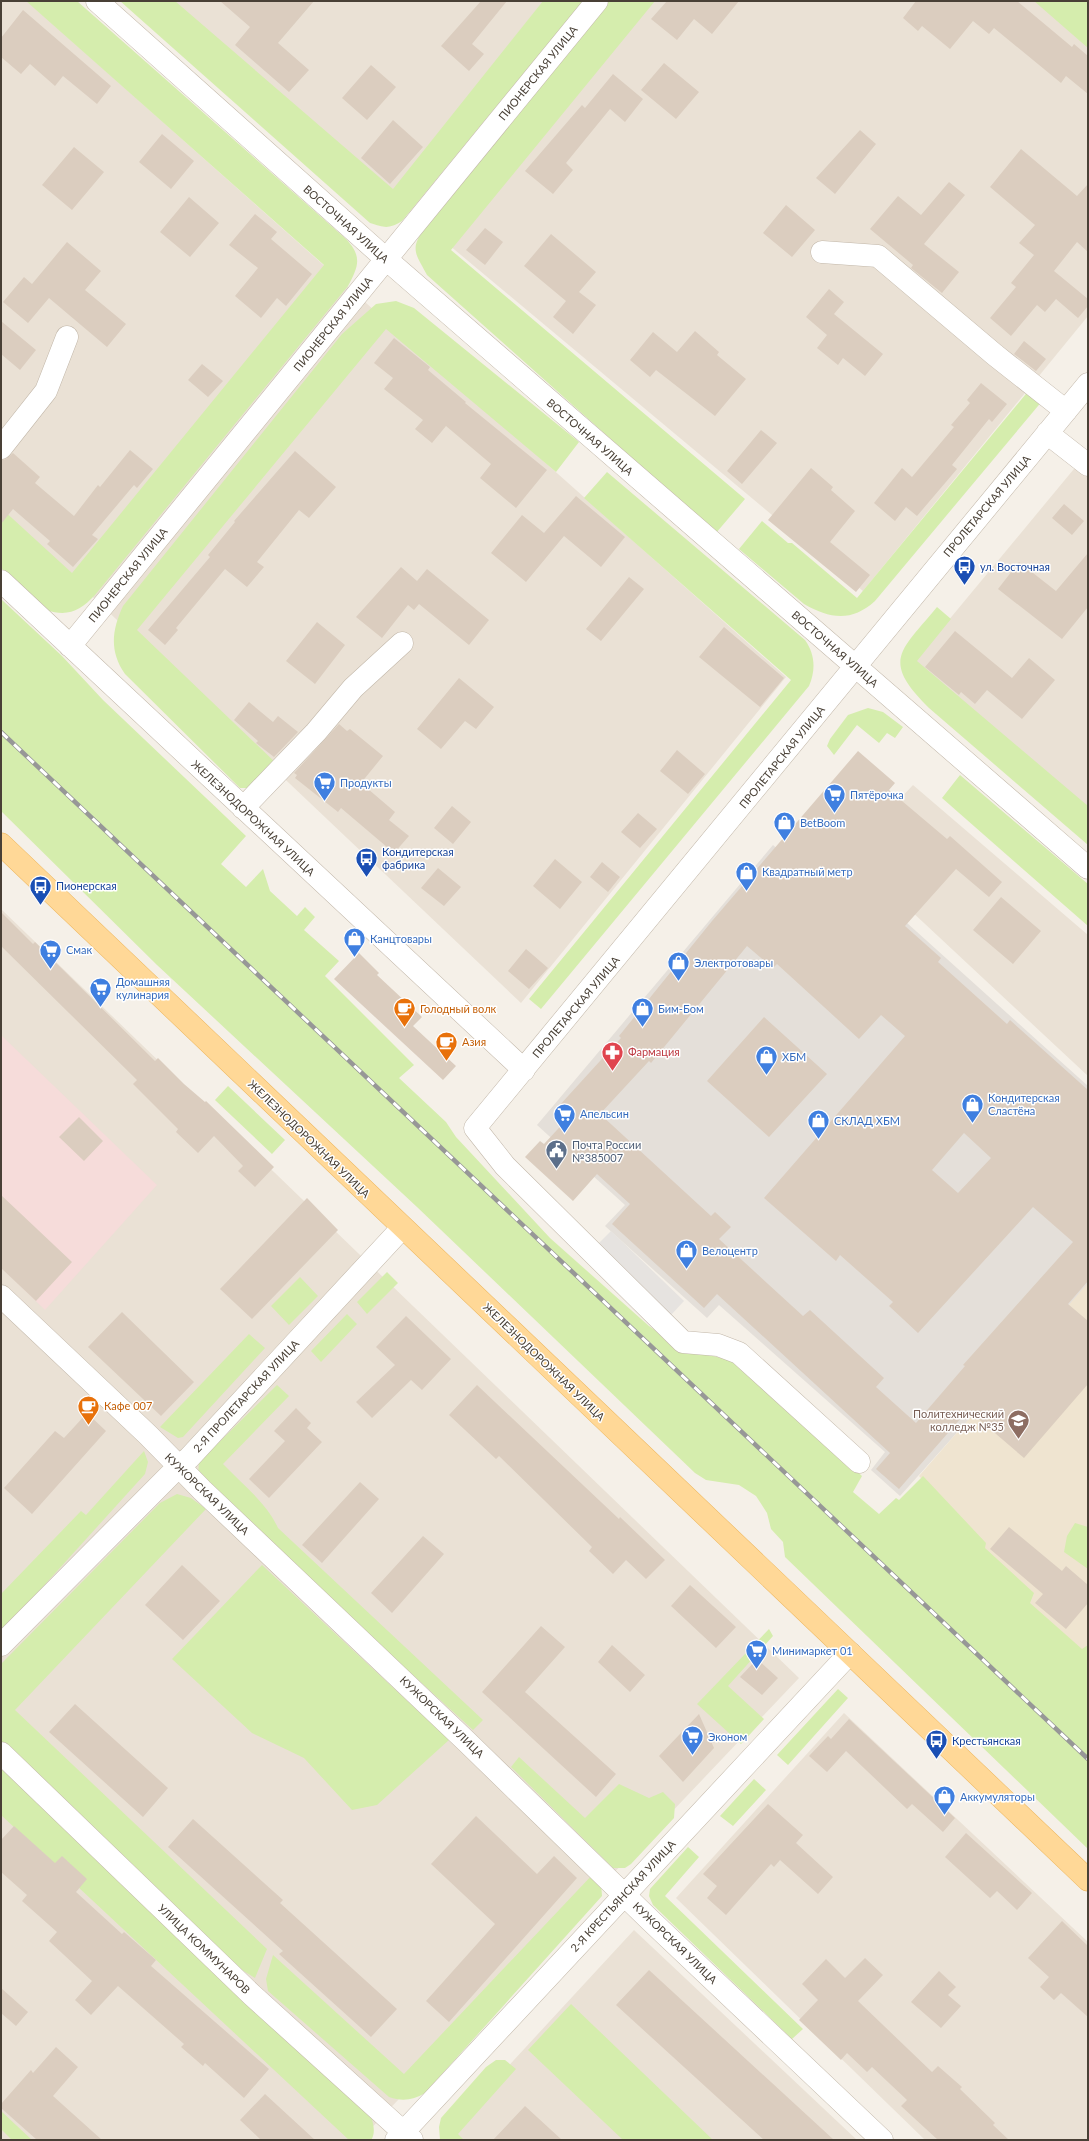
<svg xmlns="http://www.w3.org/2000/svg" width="1089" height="2141" viewBox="0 0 1089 2141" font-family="Lato,sans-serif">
	<rect width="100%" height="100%" fill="#f5f0e8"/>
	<path fill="#eae1d5" d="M1,1H27L786,677L521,1003L1,510Z
		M157,1H1088V316L863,591Z
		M1088,452V823L909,668Z
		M913,785L1088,935V1076L849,853Z
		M1,909L799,1678L360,2140H1Z
		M844,1713L1088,1942V2140H925L676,1898Z
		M634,1930L857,2140H440Z"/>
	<path fill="#e4dfd9" d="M773,845L816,883L836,859L1088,1086V1287L900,1496L871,1470L885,1452L719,1305L707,1318L605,1226L625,1205L537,1125Z"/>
	<path fill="#efe4d0" d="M1088,1283V1659L1026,1602L1027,1595L919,1476Z"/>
	<path fill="#f6dcda" d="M1,1035L157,1185L45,1310L1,1267Z"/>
	<path fill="#d5edad" d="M26,1H77L346,239C363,257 358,267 348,286L95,595C80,611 68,617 46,610L1,568V508L72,573L324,265Z
		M120,1H175L393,189L543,1H583L402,221C389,229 385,228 370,223Z
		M603,1H655L451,250L745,499L716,533L427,275C416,254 409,249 425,228Z
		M1034,1H1088V48Z
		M396,301L414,308L579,442L556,472L386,329L137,630L278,765L253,788H240L125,674C109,651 112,630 123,606L342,334L376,304Z
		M1030,389L1043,400L875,601C852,622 830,619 804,604L739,549L762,521L788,543H792L857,598Z
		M607,472L805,640C815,654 816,670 809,686L541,1009L529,999L791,680L584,498Z
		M1,599L62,656L103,700L246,836L221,864L246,887L263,869L270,891L297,916L305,907L315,917L304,930L339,961L325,976L414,1065L399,1078L446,1122L456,1137L550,1238L649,1326L669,1340L700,1353L730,1360L747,1368L862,1476L853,1492L879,1514L896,1498L899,1500L923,1476L986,1543L985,1548L1034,1593L1030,1603L1082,1649L1088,1645V1849L785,1557L783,1542L771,1529L767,1513L756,1496L739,1485L706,1480L695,1473L417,1207L157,965L1,811Z
		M937,607L951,619L917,661L1088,806V845L929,708C881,660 900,652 937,607Z
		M868,708L883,712L903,727L895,738L887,733L879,743L857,725L834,755L827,746L830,739L848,715Z
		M960,775L1088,884V926L942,798Z
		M228,1086L285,1140L272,1154L215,1100Z
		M387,1272L398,1283L367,1314L357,1302Z
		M300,1277L318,1296L289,1325L271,1306Z
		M347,1314L357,1324L321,1362L311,1351Z
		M249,1334L265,1348L183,1437L178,1438L160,1427Z
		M277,1385L289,1396L223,1464C241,1483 267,1503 278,1528L483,1720L473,1730L211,1490L198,1475L199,1462Z
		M144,1451L148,1462L145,1474L1,1633V1594L81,1511L86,1515Z
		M177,1494L191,1498L206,1509L15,1710L267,1949L255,1978L242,1970L1,1741V1664L160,1503Z
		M1075,1523L1088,1527V1569L1064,1552L1067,1536Z
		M262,1565L449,1740L377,1805L352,1810L304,1758L252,1733L172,1659Z
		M769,1629L773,1636L728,1686L764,1719L741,1744L697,1704Z
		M838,1689L848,1698L788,1765L777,1755Z
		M519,1757L585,1818L619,1784L649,1798L663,1792L675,1804L674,1818L631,1864L625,1868H613L511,1767Z
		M1,1767L369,2110C372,2119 377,2132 371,2140H349L1,1815Z
		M754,1779L766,1790L733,1826L720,1816Z
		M688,1847L699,1857L665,1896L803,2029L792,2039L653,1905L649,1896L650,1889Z
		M594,1873L601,1883L602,1896L425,2093C413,2100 403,2102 389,2097L268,1991L266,1979L273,1955L404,2074Z
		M571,2004L713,2140H623L528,2050Z
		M496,2060H505L516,2069L458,2134L464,2140H440L439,2127L441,2118L486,2067Z
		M1,2111L32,2140H12L1,2129Z"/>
	<path fill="#e6e3e0" d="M611,1231L684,1301L670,1316L597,1245Z"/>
	<path fill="#dbcdbf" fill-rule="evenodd" d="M220,1H314L278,43L309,70L289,92L235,45L250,27Z
		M481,1H507L472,44L484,54L469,71L441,46Z
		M667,1H739L712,34L694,19L677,40L651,19Z
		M916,1H1017L1072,47L1074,44L1088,56V94L1066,76L1061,83L994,28L989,34L973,21L950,49L922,26L918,31L903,18Z
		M23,10L111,86L97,104L63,76L55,86L30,64L21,74L1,57V38Z
		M664,63L699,92L676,119L641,90Z
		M371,65L396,87L367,120L342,98Z
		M613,74L643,99L625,122L610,109L566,163L573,170L553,194L525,171L582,105L585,108Z
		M393,120L423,147L390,184L361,158Z
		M860,130L876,144L835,194L816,178Z
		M162,134L194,161L171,189L139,162Z
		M74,147L104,172L72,210L42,185Z
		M1021,149L1077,196L1088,184V252L1077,242L1054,271L1088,299V306L1078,318L1056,299L1045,312L1037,305L1011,336L990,318L1016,287L1011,283L1034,255L1019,243L1035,225L990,187Z
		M949,182L965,195L924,244L959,272L942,293L911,268L913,265L870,229L898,196L921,215Z
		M189,197L219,223L190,257L160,232Z
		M786,205L815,230L792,257L763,233Z
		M255,214L277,232L271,239L312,274L286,306L277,298L261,318L235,296L258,268L229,245Z
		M485,228L503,242L485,265L466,250Z
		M551,234L596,272L579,292L596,305L573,334L553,317L566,301L524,266Z
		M67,242L101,271L85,290L126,324L107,347L49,298L28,323L3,302L24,277L32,284Z
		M829,289L844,302L834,314L883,354L865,376L843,358L838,365L817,348L827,335L806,317Z
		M1,321L36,350L20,370L1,354Z
		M695,331L719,352L717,355L746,379L715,416L656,370L650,377L630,360L653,332L677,352Z
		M394,338L430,367L428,370L466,402L465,403L547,470L516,508L480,478L491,464L446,426L432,443L415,429L423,420L384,389L393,378L374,363Z
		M1024,341L1046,359L1036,371L1014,354Z
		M202,364L223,381L208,397L188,380Z
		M981,383L1007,404L992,422L989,419L952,465L957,469L917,516L906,507L895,521L874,503L902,468L912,477L954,427L951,425L970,403L967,400Z
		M761,430L777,443L742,484L727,471Z
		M130,450L153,469L137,488L134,485L92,535L98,539L73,567L47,544L50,541L13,509L1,524V460L6,459L13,453L40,477L35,483L74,516L98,485L100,487Z
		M295,451L336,487L309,518L299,510L257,562L264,567L247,587L225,569L176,628L178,630L165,645L148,630L210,557L208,555L235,522L234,521Z
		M811,468L833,487L831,490L855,511L830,542L870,575L856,592L768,520Z
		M576,496L625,537L601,567L564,536L526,582L491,553L522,515L544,533Z
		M1064,504L1084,521L1072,535L1052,518Z
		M1088,553V607L1062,639L998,589L1019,562L1056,591Z
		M401,567L417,581L427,569L489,620L469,645L419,604L414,610L408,605L382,638L356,617Z
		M629,577L644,589L601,641L586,629Z
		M317,622L345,645L315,684L286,661Z
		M724,627L784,678L760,707L699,657Z
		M955,631L1012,678L1029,658L1055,680L1022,719L987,690L975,704L961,692L959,695L925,667Z
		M459,678L494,707L476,729L465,721L441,749L417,729Z
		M249,702L273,722L278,716L298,732L274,757L256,743L258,741L234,720Z
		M339,724L347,731L350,729L383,756L361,783L395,812L389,820L409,836L394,853L341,808L338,812L295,778L297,775L294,773Z
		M677,750L705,774L688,794L660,771Z
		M858,751L895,783L889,790L947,839L950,836L1002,882L989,897L956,869L905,926L941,958L938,962L1007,1024L1010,1020L1088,1090V1281L1068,1304L1088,1321V1384L1024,1458L968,1410L899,1489L876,1469L890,1453L717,1294L704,1308L612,1224L630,1204L597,1174L573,1201L525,1157L540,1141L544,1144L569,1117L558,1107L621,1038L619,1036L712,921ZM747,946L773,968L777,964L859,1039L881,1015L905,1036L764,1198L836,1261L840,1255L893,1302L889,1306L918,1333L1033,1207L1073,1242L963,1365L965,1366L916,1423L876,1387L884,1378L810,1310L803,1316L719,1239L731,1227L715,1212L711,1216L600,1114L649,1061L651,1063ZM964,1133L991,1158L958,1193L932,1170Z
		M452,806L471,822L453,844L434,828Z
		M638,813L657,829L640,848L621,832Z
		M555,859L582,882L560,909L533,886Z
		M602,862L620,877L608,892L590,877Z
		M438,868L461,887L444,906L421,888Z
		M1001,897L1041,931L1013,964L973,930Z
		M1,912L33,944L35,942L155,1061L158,1058L184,1084L205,1102L206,1101L274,1167L255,1187L238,1171L243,1166L214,1136L198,1153L176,1132L178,1129L133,1084L137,1080L1,946Z
		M526,949L548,968L529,989L508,971Z
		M359,953L379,973L377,975L422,1017L413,1026L456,1066L443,1080L334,979Z
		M764,1017L827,1074L769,1137L707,1081Z
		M79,1117L103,1141L84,1161L59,1137Z
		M1,1195L72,1262L36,1301L1,1268Z
		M307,1198L338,1230L252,1319L220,1289Z
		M122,1312L194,1382L161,1416L88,1347Z
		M406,1316L451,1359L422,1390L411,1380L372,1418L356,1402L395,1365L376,1347Z
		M477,1385L619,1519L620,1517L665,1560L646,1579L626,1560L613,1574L589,1551L592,1547L499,1456L496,1459L449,1415Z
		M296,1408L311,1423L307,1428L322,1442L269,1498L249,1479L285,1441L274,1431Z
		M87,1413L106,1431L32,1514L4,1488L55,1431L64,1438Z
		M360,1482L379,1499L322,1563L302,1545Z
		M1009,1527L1062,1571L1066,1566L1088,1585V1603L1066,1629L1035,1603L1043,1594L990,1549Z
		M423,1536L444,1554L392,1613L371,1593Z
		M182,1565L220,1601L183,1640L145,1605Z
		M690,1585L736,1627L716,1648L671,1606Z
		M541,1626L565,1647L525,1692L616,1774L596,1797L482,1692Z
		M612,1645L645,1675L630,1692L598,1662Z
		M757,1659L778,1678L762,1695L740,1677Z
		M75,1704L168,1788L143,1817L49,1732Z
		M699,1714L714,1748L683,1782L659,1756Z
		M849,1719L955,1818L943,1832L912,1804L907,1809L846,1751L827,1772L809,1756L828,1736L831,1739Z
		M768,1804L803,1835L796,1843L833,1877L818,1894L780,1860L774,1867L771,1864L726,1915L707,1898L717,1886L703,1874Z
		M476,1816L537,1874L554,1856L577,1878L449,2022L426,2001L495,1924L431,1864Z
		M193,1819L283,1900L280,1903L397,2009L371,2037L279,1954L283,1951L168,1847Z
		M14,1826L55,1863L62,1856L87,1879L76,1892L122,1934L124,1932L156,1960L151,1966L269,2069L244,2098L205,2063L203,2066L181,2047L184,2044L118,1986L91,2015L75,2000L92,1981L49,1941L57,1932L22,1901L27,1895L1,1872V1840Z
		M966,1833L1032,1893L1017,1910L997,1891L990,1898L945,1857Z
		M1062,1921L1088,1946V2017L1061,1993L1054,2000L1040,1987L1049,1977L1028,1958Z
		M865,1958L883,1975L858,2001L932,2072L938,2066L962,2087L960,2089L995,2123L993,2125L1009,2140H938L901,2106L907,2100L872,2067L867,2072L847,2053L841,2060L799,2020L818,2000L802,1984L826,1959L845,1978Z
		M649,1970L834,2140H764L616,2005Z
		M939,1971L956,1987L948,1995L961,2006L941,2028L911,2002Z
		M1,1988L28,2012L16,2026L1,2013Z
		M56,2047L78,2067L53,2096L102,2140H37L1,2108V2104L31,2070L33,2073Z
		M265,2094L315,2140H261L240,2120Z
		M525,2106L562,2140H493Z"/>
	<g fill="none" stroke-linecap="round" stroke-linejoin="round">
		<defs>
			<path id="minor" d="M97,1L386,259L1088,868
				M822,252L878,256L995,355L1066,411
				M1047,433L1088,465
				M1,448L46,391L67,337
				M1,581L524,1070
				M70,646L597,1
				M243,808L316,732L353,688L402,643
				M1,1296L148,1435L202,1490L466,1741L651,1921L882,2140
				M859,1462L739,1353L718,1345L683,1342L505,1166L475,1128L1088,384
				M1,1645L178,1467L189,1458L402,1228
				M1,1753L252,1995L412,2140
				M396,2140L850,1653"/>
			<path id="major" d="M1,844L1088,1880"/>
		</defs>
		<use href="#minor" stroke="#c2b7a9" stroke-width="23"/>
		<use href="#major" stroke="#eeb65d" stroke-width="23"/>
		<use href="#minor" stroke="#fff" stroke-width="22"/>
		<use href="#major" stroke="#ffd897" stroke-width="22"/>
		<defs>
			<path id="rail" d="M1,732L1088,1759"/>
		</defs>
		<use href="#rail" stroke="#979797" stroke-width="4.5"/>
		<use href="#rail" stroke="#fff" stroke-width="3" stroke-dasharray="9" stroke-linecap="butt"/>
	</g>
	<defs>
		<symbol id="bus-pin" viewBox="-11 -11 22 30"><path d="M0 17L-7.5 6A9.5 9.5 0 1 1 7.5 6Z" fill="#1a4fb4" stroke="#fff"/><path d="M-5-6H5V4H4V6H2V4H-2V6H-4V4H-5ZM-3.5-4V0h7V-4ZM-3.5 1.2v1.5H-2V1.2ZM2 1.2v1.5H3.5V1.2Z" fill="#fff"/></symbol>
		<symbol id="supermarket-pin" viewBox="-11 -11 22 30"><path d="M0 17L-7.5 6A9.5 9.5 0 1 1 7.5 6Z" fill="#3f7fe0" stroke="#fff"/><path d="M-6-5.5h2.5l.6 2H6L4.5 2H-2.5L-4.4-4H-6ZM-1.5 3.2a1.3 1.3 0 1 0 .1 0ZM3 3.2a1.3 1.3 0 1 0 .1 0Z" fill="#fff"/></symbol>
		<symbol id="shop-pin" viewBox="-11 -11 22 30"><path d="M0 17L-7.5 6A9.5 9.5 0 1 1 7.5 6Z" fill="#3f7fe0" stroke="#fff"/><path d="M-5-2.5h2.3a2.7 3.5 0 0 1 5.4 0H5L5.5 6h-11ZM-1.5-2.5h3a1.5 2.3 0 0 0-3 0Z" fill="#fff"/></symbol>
		<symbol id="cafe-pin" viewBox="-11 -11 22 30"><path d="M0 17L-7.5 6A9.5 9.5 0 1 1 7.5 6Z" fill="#e8710a" stroke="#fff"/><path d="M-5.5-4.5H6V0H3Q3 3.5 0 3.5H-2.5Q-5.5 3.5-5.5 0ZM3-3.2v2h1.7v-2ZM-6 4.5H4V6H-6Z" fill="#fff"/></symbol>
		<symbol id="pharmacy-pin" viewBox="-11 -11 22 30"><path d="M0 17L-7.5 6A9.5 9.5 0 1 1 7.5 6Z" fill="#e0444e" stroke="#fff"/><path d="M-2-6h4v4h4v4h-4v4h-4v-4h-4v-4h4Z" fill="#fff"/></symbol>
		<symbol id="civic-pin" viewBox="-11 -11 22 30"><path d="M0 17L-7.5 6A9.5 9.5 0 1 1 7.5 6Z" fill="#5c6f8a" stroke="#fff"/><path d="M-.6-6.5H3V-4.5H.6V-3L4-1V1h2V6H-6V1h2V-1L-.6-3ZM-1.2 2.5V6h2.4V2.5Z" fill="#fff"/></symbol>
		<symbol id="university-pin" viewBox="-11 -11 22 30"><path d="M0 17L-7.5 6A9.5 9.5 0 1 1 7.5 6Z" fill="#8d6e63" stroke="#fff"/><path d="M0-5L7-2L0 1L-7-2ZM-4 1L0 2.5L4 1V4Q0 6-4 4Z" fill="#fff"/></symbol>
	</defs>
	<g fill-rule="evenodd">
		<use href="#bus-pin" x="952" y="554" width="25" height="34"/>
		<use href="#supermarket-pin" x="312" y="770" width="25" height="34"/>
		<use href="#supermarket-pin" x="822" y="782" width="25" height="34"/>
		<use href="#shop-pin" x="772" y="810" width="25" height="34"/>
		<use href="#bus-pin" x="354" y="846" width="25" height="34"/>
		<use href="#shop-pin" x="734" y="860" width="25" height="34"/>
		<use href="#bus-pin" x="28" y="874" width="25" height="34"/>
		<use href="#shop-pin" x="342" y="926" width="25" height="34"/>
		<use href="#supermarket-pin" x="38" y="938" width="25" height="34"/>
		<use href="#shop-pin" x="666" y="950" width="25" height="34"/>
		<use href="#supermarket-pin" x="88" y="976" width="25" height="34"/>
		<use href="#cafe-pin" x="392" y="996" width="25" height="34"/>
		<use href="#shop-pin" x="630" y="996" width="25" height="34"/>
		<use href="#cafe-pin" x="434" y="1030" width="25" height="34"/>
		<use href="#pharmacy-pin" x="600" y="1040" width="25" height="34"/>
		<use href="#shop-pin" x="754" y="1044" width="25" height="34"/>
		<use href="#shop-pin" x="960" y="1092" width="25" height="34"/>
		<use href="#supermarket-pin" x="552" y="1102" width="25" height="34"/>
		<use href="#shop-pin" x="806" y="1108" width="25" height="34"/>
		<use href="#civic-pin" x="544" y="1138" width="25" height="34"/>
		<use href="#shop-pin" x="674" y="1238" width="25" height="34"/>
		<use href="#cafe-pin" x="76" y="1394" width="25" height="34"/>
		<use href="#university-pin" x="1006" y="1408" width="25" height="34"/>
		<use href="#supermarket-pin" x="744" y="1638" width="25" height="34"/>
		<use href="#supermarket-pin" x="680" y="1724" width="25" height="34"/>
		<use href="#bus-pin" x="924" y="1728" width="25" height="34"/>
		<use href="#shop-pin" x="932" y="1784" width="25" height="34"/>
	</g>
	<g text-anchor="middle" stroke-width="3" stroke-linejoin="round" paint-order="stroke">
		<g font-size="11" fill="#494036" stroke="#fff">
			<text transform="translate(538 73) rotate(-51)" y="4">ПИОНЕРСКАЯ УЛИЦА</text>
			<text transform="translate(346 224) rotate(42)" y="4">ВОСТОЧНАЯ УЛИЦА</text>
			<text transform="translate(333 324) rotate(-51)" y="4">ПИОНЕРСКАЯ УЛИЦА</text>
			<text transform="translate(590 437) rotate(41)" y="4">ВОСТОЧНАЯ УЛИЦА</text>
			<text transform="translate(987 506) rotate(-50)" y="4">ПРОЛЕТАРСКАЯ УЛИЦА</text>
			<text transform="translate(128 575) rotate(-51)" y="4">ПИОНЕРСКАЯ УЛИЦА</text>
			<text transform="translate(835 649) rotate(41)" y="4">ВОСТОЧНАЯ УЛИЦА</text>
			<text transform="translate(782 757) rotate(-51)" y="4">ПРОЛЕТАРСКАЯ УЛИЦА</text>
			<text transform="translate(253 818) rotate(43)" y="4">ЖЕЛЕЗНОДОРОЖНАЯ УЛИЦА</text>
			<text transform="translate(576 1007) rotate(-50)" y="4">ПРОЛЕТАРСКАЯ УЛИЦА</text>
			<text transform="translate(309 1139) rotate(44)" y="4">ЖЕЛЕЗНОДОРОЖНАЯ УЛИЦА</text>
			<text transform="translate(544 1362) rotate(44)" y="4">ЖЕЛЕЗНОДОРОЖНАЯ УЛИЦА</text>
			<text transform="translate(246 1396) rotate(-47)" y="4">2-Я ПРОЛЕТАРСКАЯ УЛИЦА</text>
			<text transform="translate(207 1494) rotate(44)" y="4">КУЖОРСКАЯ УЛИЦА</text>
			<text transform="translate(442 1717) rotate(44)" y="4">КУЖОРСКАЯ УЛИЦА</text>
			<text transform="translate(623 1896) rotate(-47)" y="4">2-Я КРЕСТЬЯНСКАЯ УЛИЦА</text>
			<text transform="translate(675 1943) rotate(44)" y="4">КУЖОРСКАЯ УЛИЦА</text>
			<text transform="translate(204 1949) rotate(44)" y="4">УЛИЦА КОММУНАРОВ</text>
		</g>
		<g font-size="11" fill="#164399" stroke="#fff" text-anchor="start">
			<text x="980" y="571">ул. Восточная</text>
			<text x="382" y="856">Кондитерская<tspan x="382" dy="13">фабрика</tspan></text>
			<text x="56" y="890">Пионерская</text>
			<text x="952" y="1745">Крестьянская</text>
		</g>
		<g font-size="11" fill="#366cbe" stroke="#fff" text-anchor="start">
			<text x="340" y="787">Продукты</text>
			<text x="850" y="799">Пятёрочка</text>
			<text x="800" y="827">BetBoom</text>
			<text x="762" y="876">Квадратный метр</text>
			<text x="370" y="943">Канцтовары</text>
			<text x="66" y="954">Смак</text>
			<text x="694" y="967">Электротовары</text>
			<text x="116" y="986">Домашняя<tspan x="116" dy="13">кулинария</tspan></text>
			<text x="658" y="1013">Бим-Бом</text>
			<text x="782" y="1061">ХБМ</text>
			<text x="988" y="1102">Кондитерская<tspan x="988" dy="13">Сластёна</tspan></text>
			<text x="580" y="1118">Апельсин</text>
			<text x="834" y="1125">СКЛАД ХБМ</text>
			<text x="702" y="1255">Велоцентр</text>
			<text x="772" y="1655">Минимаркет 01</text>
			<text x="708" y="1741">Эконом</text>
			<text x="960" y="1801">Аккумуляторы</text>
		</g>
		<g font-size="11" fill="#c56008" stroke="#fff" text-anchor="start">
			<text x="420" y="1013">Голодный волк</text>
			<text x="462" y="1046">Азия</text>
			<text x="104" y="1410">Кафе 007</text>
		</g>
		<g font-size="11" fill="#be3a42" stroke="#fff" text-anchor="start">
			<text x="628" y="1056">Фармация</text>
		</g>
		<g font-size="11" fill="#4e5e75" stroke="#fff" text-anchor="start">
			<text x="572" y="1149">Почта России<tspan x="572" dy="13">№385007</tspan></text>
		</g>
		<g font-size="11" fill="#785e54" stroke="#fff" text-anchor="end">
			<text x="1004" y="1418">Политехнический<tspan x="1004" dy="13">колледж №35</tspan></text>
		</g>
	</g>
	<rect width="1089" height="2141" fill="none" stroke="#494036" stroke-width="4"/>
</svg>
